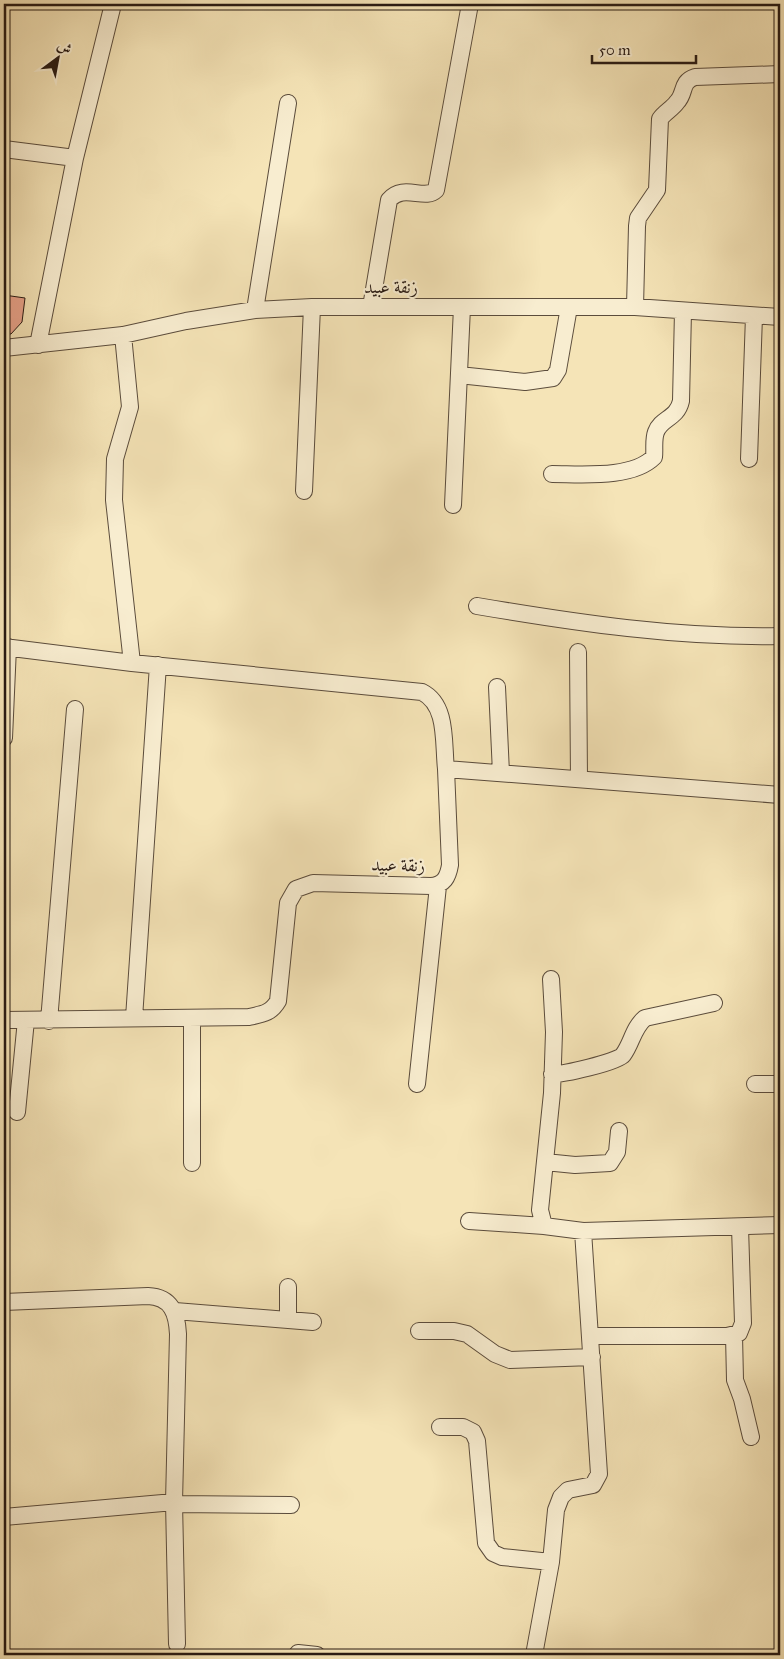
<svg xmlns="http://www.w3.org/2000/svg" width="784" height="1659" viewBox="0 0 784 1659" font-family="'IM FELL Great Primer',Amiri,serif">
	<rect width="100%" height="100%" fill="#f5e4b7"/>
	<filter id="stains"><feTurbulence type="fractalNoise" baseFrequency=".004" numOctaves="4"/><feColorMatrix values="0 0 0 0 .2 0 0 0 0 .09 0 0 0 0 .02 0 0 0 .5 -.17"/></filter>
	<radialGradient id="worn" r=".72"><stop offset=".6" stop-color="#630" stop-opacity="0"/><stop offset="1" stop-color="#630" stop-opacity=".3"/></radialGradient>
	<path fill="#e9a38b" stroke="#281a13" d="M4,295L25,298L22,322L11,334H4Z"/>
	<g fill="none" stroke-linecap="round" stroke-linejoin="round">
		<defs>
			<path id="street" d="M4,149L75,158
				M371,307L389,200C403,183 425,201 436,190L470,4
				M635,307L637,226L638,218L657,190L660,119C665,112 672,109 677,102C686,93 680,82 695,77L780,74
				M255,310L288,103
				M123,335L130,407L115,459L114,500L132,663
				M38,345L75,158L113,4
				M4,348L123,335L186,321L255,310L312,307H635L780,317
				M459,375L525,382L553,378L558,370L569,307
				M749,459L754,316
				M552,474C582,474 632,479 654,457C655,449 653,440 656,432C661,418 677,419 681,401L683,311
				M304,491L312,307
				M453,505L462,307
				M477,606C577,623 679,638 780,636
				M4,647L132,663L422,692C448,705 443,743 446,769
				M578,652L579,779
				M497,687L501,773
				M4,738L8,647
				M551,979L554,1032L552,1093L540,1210L544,1226L583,1231L780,1225
				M134,1018L158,665
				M4,1020L249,1017C263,1014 271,1013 278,1001L288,903L296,889L313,883L431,886C444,885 448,877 450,865L446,769L780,795
				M49,1021L75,709
				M552,1074C561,1075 618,1062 623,1055C632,1043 633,1028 645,1018L714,1003
				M417,1084L438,886
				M755,1084H780
				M17,1112L26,1020
				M545,1162L575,1165L610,1163L617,1152L619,1131
				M192,1163V1018
				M469,1221L544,1226
				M4,1302L148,1296C172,1297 177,1314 178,1334L174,1502L177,1644
				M175,1311L313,1322
				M288,1320V1287
				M419,1331H454L467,1334L495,1354L510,1360L592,1357
				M734,1335L735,1380L742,1399L751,1437
				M590,1336H727L739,1333L743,1323L740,1227
				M440,1427H463L473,1432L477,1441L486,1543L493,1553L502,1557L551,1562
				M174,1504L291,1505
				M4,1517L174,1502
				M298,1653L317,1655
				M534,1655L551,1562L556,1510L561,1497L568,1490L593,1485L599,1474L583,1231"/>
		</defs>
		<use href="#street" stroke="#5b4c3c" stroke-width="18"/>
		<use href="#street" stroke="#f8edd0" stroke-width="16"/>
	</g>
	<g text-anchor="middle" stroke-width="4.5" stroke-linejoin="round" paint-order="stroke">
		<g font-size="18" fill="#281a13" stroke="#f8edd0">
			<text x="391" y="293">زنقة عبيد</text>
			<text transform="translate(398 865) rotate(1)" y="6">زنقة عبيد</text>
		</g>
	</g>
	<rect width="784" height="1659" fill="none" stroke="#f5e4b7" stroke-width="20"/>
	<rect x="5" y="5" width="774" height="1649" fill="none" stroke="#281a13" stroke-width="2.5"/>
	<rect x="10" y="10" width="764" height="1639" fill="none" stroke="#281a13"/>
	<g transform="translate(58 58) rotate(32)" stroke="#f8edd0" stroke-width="4" paint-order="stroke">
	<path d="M0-4L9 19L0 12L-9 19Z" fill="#281a13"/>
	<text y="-8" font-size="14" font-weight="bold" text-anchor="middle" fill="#281a13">ش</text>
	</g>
	<path d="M592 55v8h104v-8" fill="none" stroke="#281a13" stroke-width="2.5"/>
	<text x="599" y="55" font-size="15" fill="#281a13" stroke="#f8edd0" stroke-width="4" paint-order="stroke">50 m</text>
	<rect width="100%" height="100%" filter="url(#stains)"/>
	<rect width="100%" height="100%" fill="url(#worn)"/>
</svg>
